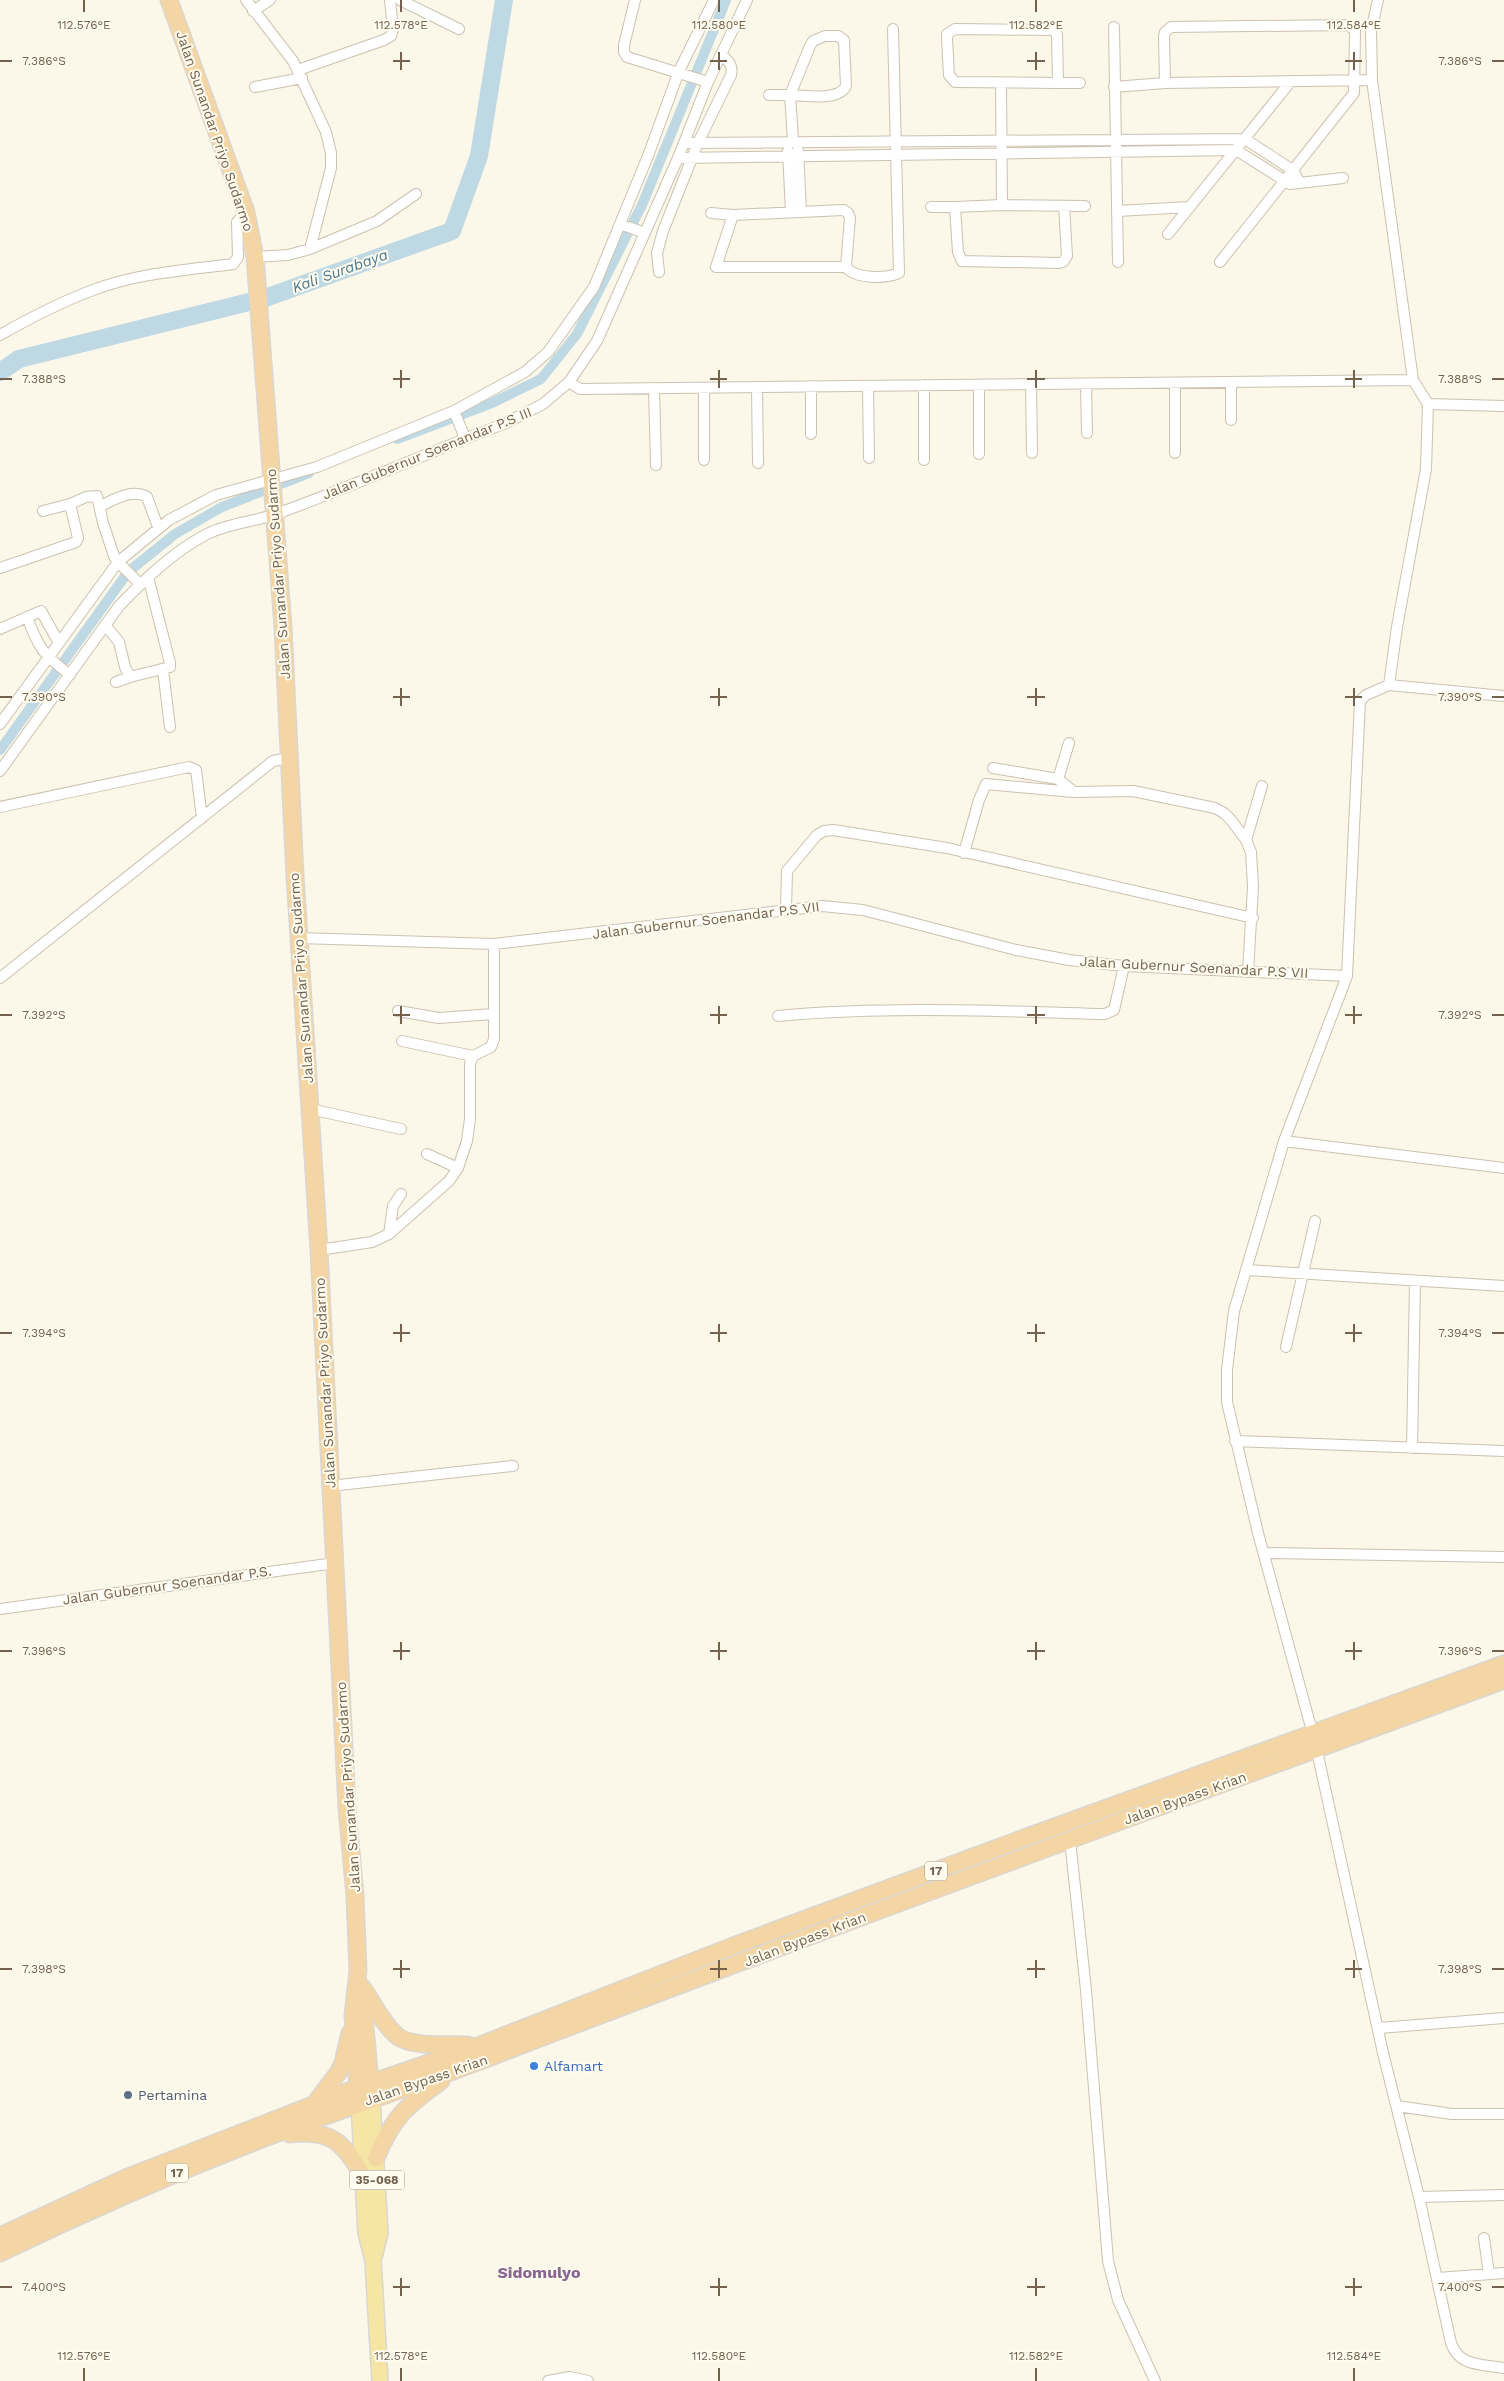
<svg xmlns="http://www.w3.org/2000/svg" width="1504" height="2381" viewBox="0 0 1504 2381" font-family="'Work Sans',sans-serif">
	<rect width="100%" height="100%" fill="#fbf7e9"/>
	<g fill="none" stroke-linecap="round" stroke-linejoin="round">
		<path stroke="#bed8e4" stroke-width="10" d="M397,439L492,403L541,379L577,334L642,205L726,0
			M0,750L128,572L175,534L222,507L309,473"/>
		<path stroke="#bed8e4" stroke-width="18" d="M0,372L19,359L265,298L452,231L479,156L504,0"/>
		<defs>
			<path id="minor" d="M246,0L293,61L326,132L331,153V168L310,249
				M400,0L459,29
				M635,0L624,45V52L627,57L708,82
				M1378,0L1371,31L1372,80L1413,380L1428,404L1426,469L1397,627L1389,685L1366,695L1360,701L1347,976L1284,1141L1246,1270L1234,1311L1227,1370V1402L1258,1533L1315,1742L1383,2053L1419,2197L1451,2343C1459,2367 1482,2364 1504,2368
				M253,11L270,0
				M1114,27L1118,262
				M955,29L1054,30L1057,35L1058,83L955,82L949,75L947,39V34Z
				M825,36H838L844,40L846,86C838,102 805,95 790,95L810,46L813,41Z
				M298,70L384,40L391,36L393,29L390,0
				M1058,83H1080
				M1165,83L1164,37L1165,32L1171,27L1348,25L1355,31L1354,93L1220,262
				M1001,84L1002,205L1085,206
				M255,87L302,78
				M1114,87L1165,83L1372,80
				M769,95H790L793,140
				M684,143L1245,139L1294,171L1299,182
				M798,150L801,211
				M788,151L791,212
				M678,158L1236,150L1290,184L1343,178
				M931,207H955L958,252L962,261L1059,263L1063,262L1067,256L1064,206
				M955,207L1002,205
				M1117,211L1190,207
				M711,213L733,215L844,210L848,213L850,218L846,267
				M733,215L716,267H846C855,279 885,279 899,273L893,29
				M620,224L645,233
				M1168,234L1291,81
				M255,257L288,255L310,249L377,221L416,194
				M659,272L657,253L663,231L698,143L731,75C733,65 729,61 721,55
				M0,335C30,318 61,302 93,290C137,273 187,270 233,264L238,257L237,222L246,212
				M569,382L580,389L1413,380
				M1231,382V420
				M1031,384L1032,453
				M1086,384L1087,433
				M924,385V460
				M979,385V454
				M811,386V434
				M868,386L869,458
				M757,387L758,463
				M654,388L656,465
				M1428,404L1504,406
				M454,411L465,438
				M1175,453V383
				M704,460V388
				M100,506C114,500 132,488 147,497L158,527
				M43,511L70,504L86,497L97,496L103,523L114,556L118,562L140,584
				M0,568L76,542L78,538L70,504
				M27,617C39,649 43,654 70,675
				M105,625L119,642L125,667L130,677L170,667V663L148,577
				M0,629L41,611L59,643
				M163,670L170,727
				M116,682L130,677
				M1389,685L1504,696
				M0,724L118,562L169,520L216,495L317,467L454,411L525,372L548,352L594,287L648,156L679,71L714,0
				M993,768L1058,779L1074,792L1133,791L1215,808L1224,813L1231,820L1246,840L1251,852L1253,887L1248,972
				M0,771L119,606C145,579 173,552 207,534C228,523 254,522 276,514C354,486 429,452 506,423L543,404L569,382L597,341L678,158L708,82L747,0
				M1058,779L1069,743
				M0,807L189,767L196,770L202,818
				M1246,840L1262,786
				M964,853L979,800L986,784L1073,792
				M786,908L787,871L817,835L824,831L833,830L947,848L1253,918
				M299,938L494,944L822,906L863,910L1016,950L1069,960L1124,966L1347,976
				M0,978L273,761L289,758
				M398,1011L439,1018L493,1014
				M778,1016C887,1006 996,1011 1105,1014L1114,1010L1124,966
				M402,1041L473,1056
				M310,1109L401,1129
				M1284,1141L1504,1168
				M427,1154L458,1168
				M389,1234L393,1206L401,1194
				M319,1250L372,1242L389,1234L449,1181L458,1168L467,1141L470,1119V1064L473,1056L491,1047L494,1039V944
				M1246,1270L1504,1286
				M1286,1347L1315,1221
				M1235,1441L1504,1451
				M1412,1448L1415,1281
				M330,1486L513,1466
				M1264,1553L1504,1557
				M0,1609L335,1563
				M1070,1840L1086,1990L1108,2261L1118,2300L1155,2381
				M1379,2028L1504,2018
				M1397,2106L1452,2114H1504
				M1419,2197L1504,2195
				M1484,2238L1489,2274
				M1438,2278L1504,2273
				M548,2381L570,2377L588,2381"/>
			<path id="primary" d="M372,2099L380,2233L374,2257
				M359,2103L366,2233L373,2260L380,2381"/>
			<path id="trunk" d="M169,0L246,212L255,257L283,627L295,875L319,1250L347,1808L355,1896L358,1971L353,2016L359,2103
				M362,1987C372,2001 387,2032 402,2039C419,2047 450,2044 468,2045
				M362,1994L371,2092
				M313,2106L338,2073L343,2063L350,2033
				M290,2134C331,2129 344,2143 363,2176
				M376,2158C393,2117 406,2106 441,2081
				M0,2236L128,2177L359,2087L478,2046L733,1946L1027,1837L1504,1664
				M0,2253C87,2211 176,2172 267,2137C338,2110 410,2088 480,2061C820,1930 1163,1806 1504,1680"/>
		</defs>
		<use href="#minor" stroke="#cdc1af" stroke-width="12"/>
		<use href="#primary" stroke="#dbd6d1" stroke-width="18"/>
		<use href="#trunk" stroke="#dbd6d1" stroke-width="19"/>
		<use href="#minor" stroke="#fff" stroke-width="10"/>
		<use href="#primary" stroke="#f6e6a6" stroke-width="15"/>
		<use href="#trunk" stroke="#f4d6a5" stroke-width="16"/>
	</g>
	<path fill="none" stroke="#75624e" stroke-width="2" d="M84,0V12M401,0V12M719,0V12M1036,0V12M1354,0V12M401,52V70M719,52V70M1036,52V70M1354,52V70M0,61H12M393,61H410M710,61H727M1027,61H1045M1345,61H1362M1492,61H1504M401,370V388M719,370V388M1036,370V388M1354,370V388M0,379H12M393,379H410M710,379H727M1027,379H1045M1345,379H1362M1492,379H1504M401,688V706M719,688V706M1036,688V706M1354,688V706M0,697H12M393,697H410M710,697H727M1027,697H1045M1345,697H1362M1492,697H1504M401,1006V1024M719,1006V1024M1036,1006V1024M1354,1006V1024M0,1015H12M393,1015H410M710,1015H727M1027,1015H1045M1345,1015H1362M1492,1015H1504M401,1324V1342M719,1324V1342M1036,1324V1342M1354,1324V1342M0,1333H12M393,1333H410M710,1333H727M1027,1333H1045M1345,1333H1362M1492,1333H1504M401,1642V1660M719,1642V1660M1036,1642V1660M1354,1642V1660M0,1651H12M393,1651H410M710,1651H727M1027,1651H1045M1345,1651H1362M1492,1651H1504M401,1960V1978M719,1960V1978M1036,1960V1978M1354,1960V1978M0,1969H12M393,1969H410M710,1969H727M1027,1969H1045M1345,1969H1362M1492,1969H1504M401,2278V2296M719,2278V2296M1036,2278V2296M1354,2278V2296M0,2287H12M393,2287H410M710,2287H727M1027,2287H1045M1345,2287H1362M1492,2287H1504M84,2368V2381M401,2368V2381M719,2368V2381M1036,2368V2381M1354,2368V2381"/>
	<circle fill="#3f7fe0" stroke="#fefbef" stroke-width="2" cx="534" cy="2066" r="5"/>
	<circle fill="#5c6f8a" stroke="#fefbef" stroke-width="2" cx="128" cy="2095" r="5"/>
	<g text-anchor="middle" stroke-width="4" stroke-linejoin="round" paint-order="stroke">
		<g fill="#fefbef" stroke="#9e907e" stroke-width="1">
			<rect x="925" y="1861.5" width="22" height="19" rx="4"/>
			<rect x="166" y="2163.5" width="22" height="19" rx="4"/>
			<rect x="349.5" y="2170.5" width="55" height="19" rx="4"/>
		</g>
		<g font-size="12" font-weight="bold" fill="#75624e">
			<text x="936" y="1875">17</text>
			<text x="177" y="2177">17</text>
			<text x="377" y="2184">35-068</text>
		</g>
		<g font-size="14" fill="#75624e" stroke="#fefbef">
			<text transform="translate(215 131) rotate(71)" y="5">Jalan Sunandar Priyo Sudarmo</text>
			<text transform="translate(427 453) rotate(-22)" y="5">Jalan Gubernur Soenandar P.S III</text>
			<text transform="translate(278 574) rotate(-94)" y="5">Jalan Sunandar Priyo Sudarmo</text>
			<text transform="translate(706 920) rotate(-7)" y="5">Jalan Gubernur Soenandar P.S VII</text>
			<text transform="translate(1194 967) rotate(3)" y="5">Jalan Gubernur Soenandar P.S VII</text>
			<text transform="translate(301 978) rotate(-94)" y="5">Jalan Sunandar Priyo Sudarmo</text>
			<text transform="translate(325 1383) rotate(-93)" y="5">Jalan Sunandar Priyo Sudarmo</text>
			<text transform="translate(167 1585) rotate(-8)" y="5">Jalan Gubernur Soenandar P.S.</text>
			<text transform="translate(348 1787) rotate(-94)" y="5">Jalan Sunandar Priyo Sudarmo</text>
			<text transform="translate(1185 1798) rotate(-20)" y="5">Jalan Bypass Krian</text>
			<text transform="translate(805 1939) rotate(-21)" y="5">Jalan Bypass Krian</text>
			<text transform="translate(426 2080) rotate(-19)" y="5">Jalan Bypass Krian</text>
		</g>
		<g font-size="14" fill="#366cbe" stroke="#fefbef" text-anchor="start">
			<text x="544" y="2071">Alfamart</text>
		</g>
		<g font-size="14" fill="#4e5e75" stroke="#fefbef" text-anchor="start">
			<text x="138" y="2100">Pertamina</text>
		</g>
		<g font-size="15" font-style="italic" fill="#4c788d" stroke="#fefbef">
			<text transform="translate(340 271) rotate(-20)" y="5">Kali Surabaya</text>
		</g>
		<g font-size="16" font-weight="bold" fill="#8a6690" stroke="#fefbef">
			<text x="539" y="2278">Sidomulyo</text>
		</g>
	</g>
	<g font-size="12" text-anchor="middle" fill="#75624e" stroke="#fefbef" stroke-width="4" stroke-linejoin="round" paint-order="stroke">
		<text x="84" y="29">112.576°E</text>
		<text x="401" y="29">112.578°E</text>
		<text x="719" y="29">112.580°E</text>
		<text x="1036" y="29">112.582°E</text>
		<text x="1354" y="29">112.584°E</text>
		<text x="44" y="65">7.386°S</text>
		<text x="1460" y="65">7.386°S</text>
		<text x="44" y="383">7.388°S</text>
		<text x="1460" y="383">7.388°S</text>
		<text x="44" y="701">7.390°S</text>
		<text x="1460" y="701">7.390°S</text>
		<text x="44" y="1019">7.392°S</text>
		<text x="1460" y="1019">7.392°S</text>
		<text x="44" y="1337">7.394°S</text>
		<text x="1460" y="1337">7.394°S</text>
		<text x="44" y="1655">7.396°S</text>
		<text x="1460" y="1655">7.396°S</text>
		<text x="44" y="1973">7.398°S</text>
		<text x="1460" y="1973">7.398°S</text>
		<text x="44" y="2291">7.400°S</text>
		<text x="1460" y="2291">7.400°S</text>
		<text x="84" y="2360">112.576°E</text>
		<text x="401" y="2360">112.578°E</text>
		<text x="719" y="2360">112.580°E</text>
		<text x="1036" y="2360">112.582°E</text>
		<text x="1354" y="2360">112.584°E</text>
	</g>
</svg>
